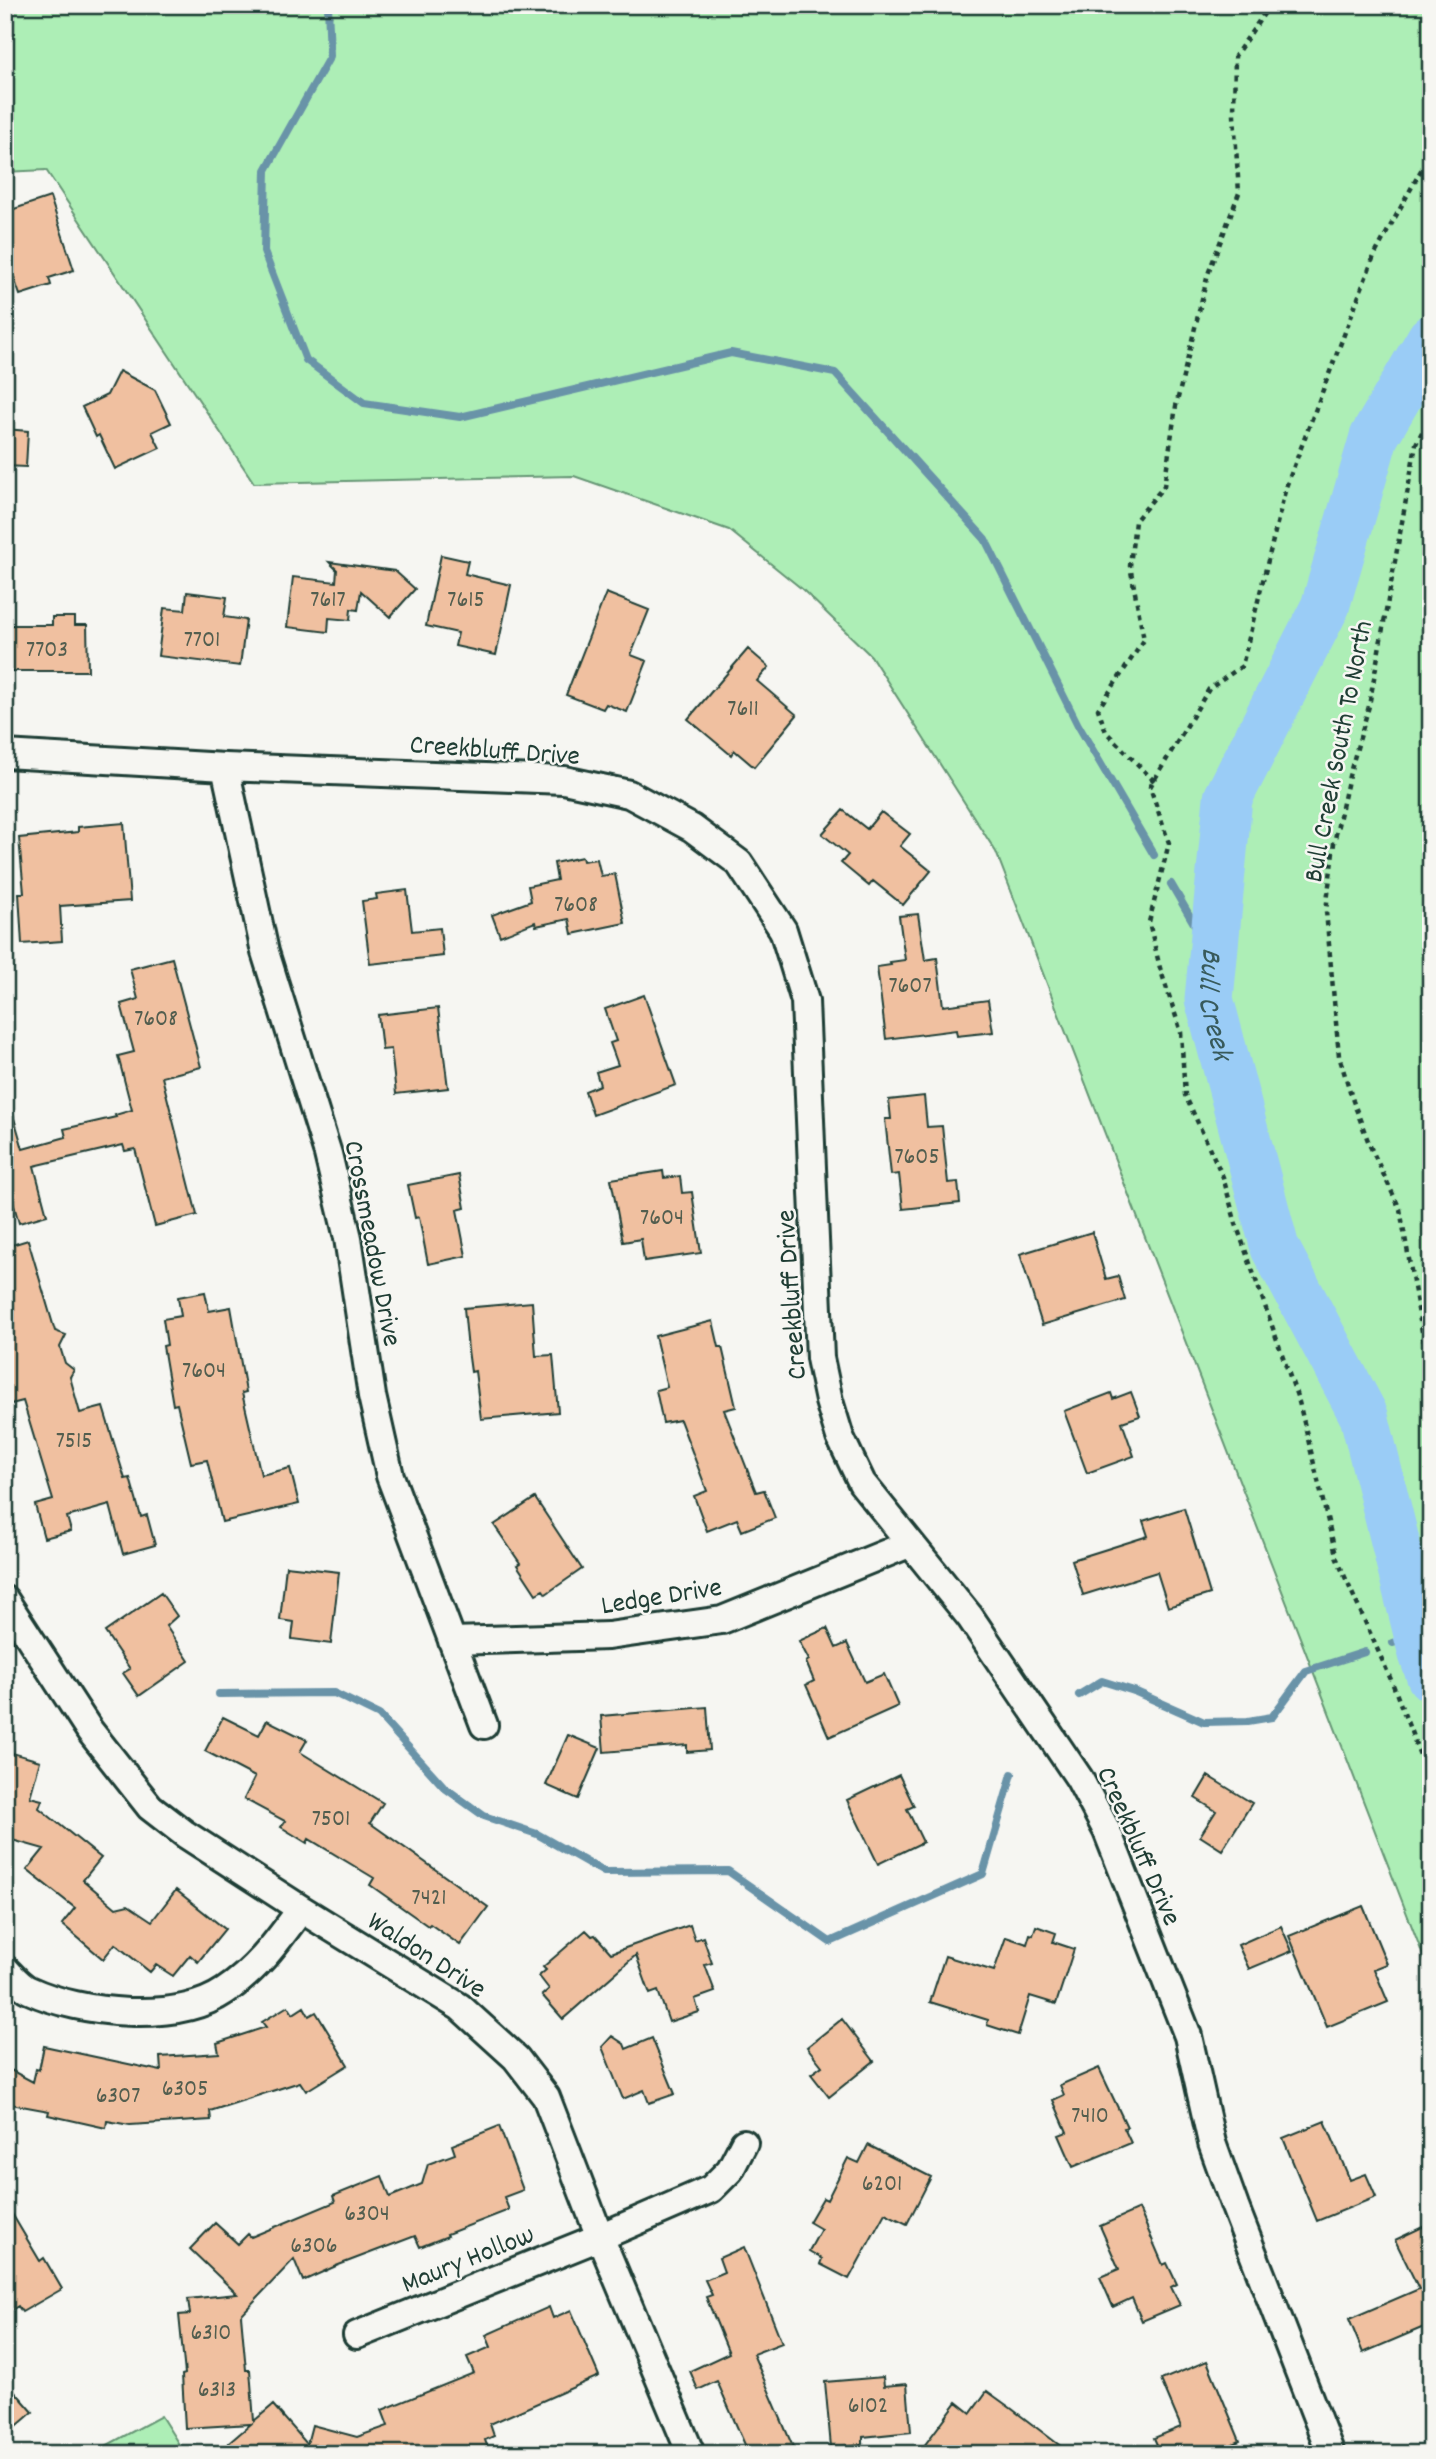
<svg xmlns="http://www.w3.org/2000/svg" width="1436" height="2459" viewBox="0 0 1436 2459" font-family="Dekko,sans-serif">
	<rect width="100%" height="100%" fill="#f6f6f2"/>
	<filter id="ink" filterUnits="userSpaceOnUse"><feTurbulence type="fractalNoise" baseFrequency=".0143" numOctaves="2"/><feDisplacementMap in="SourceGraphic" scale="14" xChannelSelector="R" yChannelSelector="G"/><feConvolveMatrix kernelMatrix="1 2 1 2 8 2 1 2 1" color-interpolation-filters="sRGB"/></filter>
	<g filter="url(#ink)">
		<path fill="#adeeb6" stroke="#669675" stroke-width="2" d="M5,5H1431V1976L996,852L871,656L802,589L729,530L574,476L254,483L46,170L5,172Z
			M161,2416L185,2454H91Z"/>
		<g fill="none" stroke-linecap="round" stroke-linejoin="round">
			<path stroke="#6993a8" stroke-width="8" d="M328,5L330,56L266,170L264,252L306,360L364,403L460,417L731,353L835,373L985,539L1078,725L1154,855
				M1171,884L1213,956
				M1393,1643L1418,1635
				M219,1694L334,1693L379,1715L445,1788L484,1816L537,1834L604,1872L728,1871L830,1942L983,1874L1012,1774
				M1079,1695L1102,1681L1134,1691L1204,1722L1248,1721L1272,1717L1306,1671L1365,1652"/>
			<path stroke="#9accf6" stroke-width="49" id="s1" d="M1431,339L1374,437L1325,607L1228,798L1209,999L1275,1248L1364,1416L1423,1654L1431,1677"/>
		</g>
		<path fill="#f0c0a0" stroke="#1f3d34" stroke-width="2" d="M50,197L74,270L49,278L51,285L20,295L5,252V212Z
			M119,371L155,390L171,423L152,432L160,448L115,469L99,435L96,437L82,407L107,395Z
			M5,429L28,431L26,467L5,466Z
			M441,555L468,561L465,574L511,585L496,655L455,646L458,633L426,626Z
			M329,562L395,571L415,589L390,617L361,591L358,610L351,609L350,620L329,618L328,632L287,627L293,577L336,582L337,570Z
			M187,592L227,597L224,617L246,620L240,666L158,656L164,608L185,610Z
			M606,593L649,610L631,655L647,661L627,712L606,704L603,709L566,695Z
			M52,617H75V625H87L88,671H7V625H52Z
			M748,649L769,667L757,681L797,715L754,767L734,750L731,755L688,719Z
			M843,810L867,829L881,812L910,834L900,846L931,871L903,905L873,881L869,886L841,863L848,855L822,834Z
			M124,823L130,901L60,906L62,941L22,944L19,893H24L19,838L78,832V827Z
			M582,857L583,861L597,859L601,876L615,874L625,923L572,934L569,919L536,926L535,922L500,936L492,915L531,901L528,886L557,880L554,863Z
			M407,890L412,931L440,928L443,956L370,964L362,901L377,899L376,894Z
			M918,914L925,960L937,958L943,1006L988,1000L993,1032L957,1036L956,1030L886,1039L877,967L891,965L890,962L905,960L899,916Z
			M172,958L201,1067L162,1077L197,1215L155,1226L135,1149L125,1151L123,1145L34,1166L47,1215L19,1223L5,1174V1109L11,1108L23,1149L66,1137L64,1129L116,1117L115,1115L132,1110L118,1056L134,1052L121,1004L138,999L130,969Z
			M644,995L676,1085L593,1115L585,1091L600,1085L596,1072L618,1065L610,1043L616,1041L605,1009Z
			M438,1008L448,1088L396,1094L391,1049L382,1050L378,1015Z
			M924,1096L927,1127L942,1126L948,1183L958,1182L960,1203L903,1209L899,1174L891,1175L885,1119H891L889,1100Z
			M663,1171L664,1178L680,1176L682,1193L692,1192L701,1253L644,1261L641,1239L623,1242L611,1179Z
			M459,1175L465,1208L457,1210L466,1256L428,1264L419,1217L415,1218L408,1185Z
			M1092,1232L1106,1279L1118,1276L1125,1300L1042,1325L1020,1254Z
			M28,1240L55,1331L66,1335L60,1347L65,1363L74,1370L70,1377L80,1413L103,1407L125,1479L130,1478L141,1517L147,1515L155,1545L123,1554L110,1505L67,1517L71,1531L44,1538L35,1505L53,1500L23,1401L11,1404L5,1385V1247Z
			M205,1292L209,1311L231,1307L246,1392L242,1393L261,1475L290,1468L299,1504L222,1522L207,1460L191,1463L177,1404L173,1405L163,1346L167,1345L163,1319L181,1316L178,1297Z
			M532,1302L536,1356L553,1355L558,1412L481,1419L475,1371L471,1372L468,1350L464,1308Z
			M713,1321L719,1347H722L736,1407L724,1410L756,1492L764,1490L775,1518L742,1531L737,1519L707,1531L694,1496L707,1491L680,1420L663,1423L656,1390L667,1387L655,1336Z
			M1131,1392L1140,1416L1122,1422L1134,1456L1087,1473L1064,1411L1111,1393L1113,1399Z
			M535,1498L582,1569L546,1594L543,1590L536,1594L517,1565L520,1563L494,1525Z
			M1184,1508L1210,1594L1168,1607L1157,1572L1083,1595L1072,1560L1148,1536L1143,1521Z
			M286,1566L339,1572L331,1644L292,1639L294,1622L280,1620Z
			M161,1593L177,1616L166,1626L189,1661L139,1696L123,1673L130,1669L105,1632Z
			M827,1628L836,1648L847,1643L865,1682L884,1674L898,1706L829,1737L806,1685L814,1681L806,1662L809,1660L799,1641Z
			M707,1707L710,1750L687,1752V1745L604,1752L601,1716Z
			M223,1717L259,1735L267,1720L307,1740L300,1752L383,1803L370,1823L488,1907L460,1945L430,1924L428,1926L370,1885L374,1878L309,1839L307,1843L281,1827L285,1821L244,1799L255,1777L205,1751Z
			M568,1735L600,1748L578,1799L546,1785Z
			M5,1751L40,1761L30,1797L42,1800L39,1808L101,1858L83,1880L116,1908L128,1905L152,1921L176,1890L225,1929L198,1962L190,1955L173,1976L156,1965L150,1972L115,1944L103,1959L62,1924L75,1908L27,1870L44,1849L5,1838Z
			M899,1775L914,1806L907,1809L923,1842L878,1864L847,1800Z
			M1208,1776L1252,1803L1222,1850L1200,1836L1216,1811L1195,1798Z
			M1363,1906L1387,1964L1374,1969L1388,2002L1327,2027L1289,1936Z
			M690,1925L695,1940L703,1937L712,1963L705,1965L715,1992L695,1999L699,2012L669,2022L658,1991L650,1994L636,1955L563,2019L542,1995L549,1989L539,1976L546,1970L543,1967L586,1930L592,1936L595,1935L611,1953Z
			M1036,1926L1056,1933L1053,1942L1074,1949L1056,2004L1030,1996L1018,2035L987,2025L988,2020L930,2002L945,1956L994,1971L1006,1937L1027,1944L1030,1934L1033,1935Z
			M1281,1926L1292,1951L1249,1969L1238,1945Z
			M288,2006L293,2014L304,2007L309,2016L316,2012L348,2065L306,2091L300,2082L210,2111L211,2120L130,2125L107,2121L106,2128L48,2115L49,2111L5,2103V2067L33,2082L36,2069L39,2070L44,2046L161,2071L160,2057L219,2053L217,2043L266,2027L262,2022Z
			M842,2019L874,2061L829,2097L811,2074L822,2066L807,2047Z
			M612,2036L624,2044L626,2049L652,2038L675,2094L649,2103L644,2090L623,2099L602,2047Z
			M1099,2068L1127,2127L1124,2128L1131,2143L1073,2167L1059,2135L1067,2132L1053,2100L1064,2095L1060,2085Z
			M1325,2121L1350,2180L1366,2174L1376,2197L1317,2221L1283,2138Z
			M499,2126L523,2190L504,2197L509,2210L447,2234L448,2236L420,2247L415,2236L336,2266L303,2281L294,2259L241,2315L246,2370H250L254,2421L273,2405L307,2444L312,2425L357,2437L388,2426L382,2410L474,2373L467,2357L491,2347L486,2335L549,2307L553,2318L571,2310L599,2376L490,2424L494,2436L485,2440L490,2454H216L251,2424L185,2428L182,2375L185,2374L179,2315L190,2314L188,2299L237,2294L190,2249L215,2223L238,2244L248,2234L251,2237L335,2202L333,2196L382,2176L390,2197L422,2184L428,2164L455,2154L452,2145Z
			M868,2145L931,2177L907,2224L885,2213L849,2279L820,2264L822,2259L809,2251L821,2229L809,2222L823,2198L827,2200L848,2158L859,2163Z
			M5,2202L40,2261L44,2258L62,2289L22,2312L18,2306L5,2314Z
			M1139,2209L1163,2265L1167,2263L1177,2284L1171,2287L1180,2305L1142,2321L1132,2298L1113,2307L1100,2277L1119,2269L1100,2226Z
			M1431,2223V2324L1363,2353L1349,2319L1419,2289L1395,2240Z
			M744,2247L782,2343L753,2354L796,2454H749L717,2381L698,2390L690,2371L729,2353L706,2297L712,2295L705,2280L724,2272L719,2258Z
			M1207,2361L1240,2441L1211,2454H1161L1154,2438L1181,2427L1161,2380Z
			M883,2377L884,2386L907,2384L911,2432L863,2437V2444L831,2447L825,2382Z
			M5,2380L33,2412L5,2436Z
			M987,2391L1012,2409L1071,2454H918L957,2402L971,2413Z"/>
		<g fill="none" stroke-linecap="round" stroke-linejoin="round">
			<defs>
				<path id="minor" d="M5,754L225,767L564,780L629,794L692,828L739,863L783,930L805,1001L820,1358L829,1401L840,1437L862,1483L970,1617L1079,1778L1107,1831L1188,2036L1212,2143L1235,2207L1331,2454
					M225,767L265,952L328,1154L348,1238L372,1396L390,1476L484,1725
					M5,1600L90,1731L150,1807L185,1834L301,1909L460,2007L516,2058L546,2097L600,2237L691,2454
					M452,1641L608,1636L722,1620L909,1544
					M5,1969C12,1976 20,1986 29,1990C81,2014 176,2024 225,1991C258,1969 278,1940 301,1909
					M357,2335L600,2237L711,2189L730,2170L744,2143"/>
			</defs>
			<use href="#minor" stroke="#1f3d34" stroke-width="32"/>
			<path stroke="#1f3d34" stroke-width="4.5" stroke-dasharray="5 5" stroke-linecap="butt" d="M1431,152L1374,256L1286,487L1242,666L1209,689L1150,787L1169,843L1149,922L1160,968L1181,1032L1185,1095L1223,1177L1236,1224L1299,1402L1337,1559L1392,1682L1431,1784
				M1431,414L1416,444L1369,706L1349,776L1334,843L1326,911L1339,1056L1353,1101L1370,1146L1400,1209L1431,1382
				M1154,781L1106,732L1098,709L1144,640L1130,566L1135,521L1164,486L1176,406L1208,274L1239,193L1234,115L1235,56L1270,5"/>
			<use href="#minor" stroke="#f6f6f2" stroke-width="26"/>
		</g>
	</g>
	<g text-anchor="middle" stroke-width="5" stroke-linejoin="round" paint-order="stroke">
		<g font-size="24" fill="#535e4f">
			<text x="328" y="606">7617</text>
			<text x="466" y="606">7615</text>
			<text x="202" y="646">7701</text>
			<text x="47" y="656">7703</text>
			<text x="743" y="715">7611</text>
			<text x="576" y="911">7608</text>
			<text x="910" y="992">7607</text>
			<text x="156" y="1025">7608</text>
			<text x="917" y="1163">7605</text>
			<text x="662" y="1224">7604</text>
			<text x="204" y="1377">7604</text>
			<text x="74" y="1447">7515</text>
			<text x="331" y="1825">7501</text>
			<text x="429" y="1904">7421</text>
			<text x="185" y="2095">6305</text>
			<text x="118" y="2102">6307</text>
			<text x="1090" y="2122">7410</text>
			<text x="882" y="2190">6201</text>
			<text x="367" y="2220">6304</text>
			<text x="314" y="2252">6306</text>
			<text x="211" y="2339">6310</text>
			<text x="217" y="2396">6313</text>
			<text x="868" y="2412">6102</text>
		</g>
		<g font-size="28" fill="#1f3d34" stroke="#f6f6f2">
			<text transform="translate(495 748) rotate(4)" y="10">Creekbluff Drive</text>
			<text transform="translate(1336 751) rotate(-79)" y="10">Bull Creek South To North</text>
			<text transform="translate(375 1243) rotate(79)" y="10">Crossmeadow Drive</text>
			<text transform="translate(789 1295) rotate(-94)" y="10">Creekbluff Drive</text>
			<text transform="translate(661 1594) rotate(-9)" y="10">Ledge Drive</text>
			<text transform="translate(1141 1845) rotate(66)" y="10">Creekbluff Drive</text>
			<text transform="translate(428 1953) rotate(33)" y="10">Waldon Drive</text>
			<text transform="translate(467 2257) rotate(-22)" y="10">Maury Hollow</text>
		</g>
		<g font-size="30" font-style="italic" fill="#385a5b" stroke="#f6f6f2">
			<text dy="10" stroke="none"><textPath href="#s1" startOffset="712">Bull Creek</textPath></text>
		</g>
	</g>
	<rect width="1436" height="2459" fill="none" stroke="#f6f6f2" stroke-width="28"/>
	<rect x="14" y="14" width="1408" height="2431" fill="none" stroke="#1f3d34" stroke-width="2.5" filter="url(#ink)"/>
</svg>
